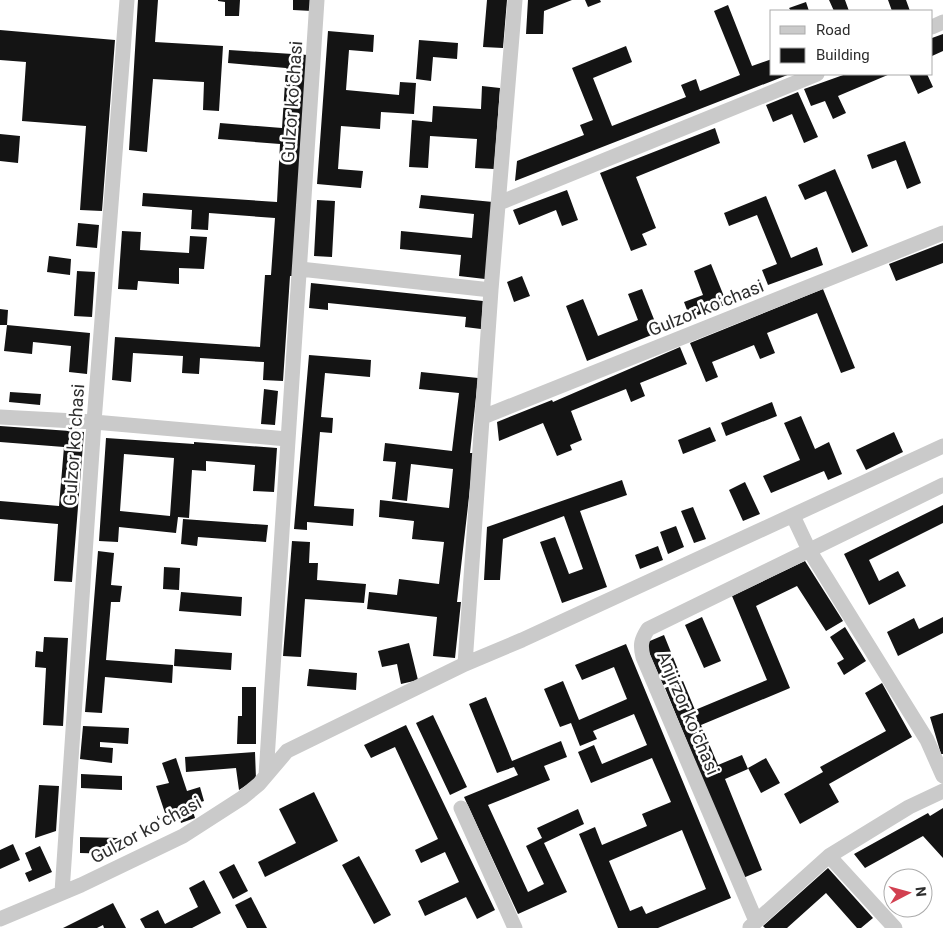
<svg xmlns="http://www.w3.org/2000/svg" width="943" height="928" viewBox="0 0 943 928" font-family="Roboto,sans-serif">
	<rect width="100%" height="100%" fill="#fff"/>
	<path fill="#141414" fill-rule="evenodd" d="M138,0H158L155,42L223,46L219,111L203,110L204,82L153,79L147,152L129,150Z
		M218,0H240L239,16H225V2L218,1Z
		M293,0H312V11L293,10Z
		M487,0H507L503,48L483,47Z
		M528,0H572L544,11L543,34H526Z
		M585,0H600L601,2L588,7Z
		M829,0H845L849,11H834Z
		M888,0H906L910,11H892Z
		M806,2L809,11H791L789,8Z
		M728,5L752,66L772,59V74H790L515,181L517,161L584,135L580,125L593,120L572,68L626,46L632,62L593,78L612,126L686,97L681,85L696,79L700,91L740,75L714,11Z
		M0,30L115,40L102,211L80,210L86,126L22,121L26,62L0,60Z
		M328,31L374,35L373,52L349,50L346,90L399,95L400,82L416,83L414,114L381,112L380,129L341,126L338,169L363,171L361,188L317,184Z
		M943,34V51L932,56V38Z
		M419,40L458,43L457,59L433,57L431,81L416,79Z
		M229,50L308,55L293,276H290L283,381L263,380L264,362L200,358L199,374L182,373L183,356L133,353L131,382L112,380L115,337L260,347L265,275H271L275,218L209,213L208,230L191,229L192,210L142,206L143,193L277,202L280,144L218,139L220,123L282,128L286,68L228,63Z
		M846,74H890L838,96L846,113L833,119L825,101L811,106L804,89Z
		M909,74H927L933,87L918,94Z
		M482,86L500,88L494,169L475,168L477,139L430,136L428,168L409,167L412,120L432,122L433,106L481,109Z
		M798,92L818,137L804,143L792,114L773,122L766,105Z
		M715,128L720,143L636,177L656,228L642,234L647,245L631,251L600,173Z
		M0,134L20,136L18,163L0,161Z
		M905,141L921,183L907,189L896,160L872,169L867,155Z
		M835,169L868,246L852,253L826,191L805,200L798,185Z
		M567,190L578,220L562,226L556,210L519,225L513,210Z
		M421,195L493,202L485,279L459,276L461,255L400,249L401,231L472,238L474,214L419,208Z
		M766,196L791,258L817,247L823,265L768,285L762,270L777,264L757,215L729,226L724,213Z
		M317,200L335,201L332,257L314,256Z
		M78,223L99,225L97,248L76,246Z
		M122,231L141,232L140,250L189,253L190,236L207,237L204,269L179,268V284L138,281L137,290L118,289Z
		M943,243V263L896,281L889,264Z
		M49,256L71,259L70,275L47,272Z
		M711,264L727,304L690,318L684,302L703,295L694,271Z
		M77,271L95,272L92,317L74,316Z
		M522,276L530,296L514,302L507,282Z
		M311,283L483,301L481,329L465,327L466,317L328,303V310L309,308Z
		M642,289L659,332L587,361L566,306L583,299L598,336L638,320L628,294Z
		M823,289L855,368L841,373L817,313L767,333L775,353L760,359L754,345L712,362L718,377L706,382L690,343Z
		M0,309L8,310L7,325H0Z
		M7,325L90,333L87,374L69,372L71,346L33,342L32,354L4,351Z
		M680,347L687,364L640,383L645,396L631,402L626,389L571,411L582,440L570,445L572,450L557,456L543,423L499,441L497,422L552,400L553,402Z
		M309,355L371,360L370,377L325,373L321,417L333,418L332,433L320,432L314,506L354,509L353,526L307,522V530L294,529Z
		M421,372L478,378L470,453H474L457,602H461L455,658L433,656L437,617L367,609L369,592L397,595L399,579L439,584L444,542L412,539L414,521L379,517L380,500L449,508L453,469L411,464L407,501L392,499L396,462L383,461L385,443L452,451L459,393L419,389Z
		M264,389L278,391L275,425L261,424Z
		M10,392L41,394L40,405L9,402Z
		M772,402L777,416L726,436L721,423Z
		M801,416L815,449L829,442L842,474L828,480L824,471L771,493L763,476L800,460L784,423Z
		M0,426L84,432L72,582L54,581L58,524L0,519V501L59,506L64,447L0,442Z
		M710,427L716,441L683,454L678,440Z
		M894,432L903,452L866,470L856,450Z
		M106,438L194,444V442L277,448L274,492L253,491L255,465L206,461V471L192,470L189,518L178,517L176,533L119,527L118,542L99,541ZM124,454L174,458L170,516L120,511Z
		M622,480L627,495L580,511L607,587L562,603L540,542L555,537L569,574L583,569L564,516L503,539L500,580H484L487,527Z
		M745,482L760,514L743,521L729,490Z
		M943,505V523L869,560L879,581L898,571L906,586L869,605L844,554Z
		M693,507L706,539L694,543L681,511Z
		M183,519L268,525L266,542L198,537L197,546L181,544Z
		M676,526L684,547L668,554L660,532Z
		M292,541L310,542L309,563H318L317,580L366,584L364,603L305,599L301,657L283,656Z
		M658,546L663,560L640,569L635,555Z
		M98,551L114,553L111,585L122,586L120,602H111L106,660L173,665L172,683L105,677L102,713L85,712Z
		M805,561L843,621L826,631L797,586L756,606L790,688L701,725L718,765L742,755L748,769L725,779L762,870L743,878L665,688L683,681L695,710L767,680L732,596Z
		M164,567L180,568L179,590L163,589Z
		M181,592L242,597L241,616L179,611Z
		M702,617L721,661L704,668L685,625Z
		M943,617V633L898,656L887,632L914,618L919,629Z
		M845,627L866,661L844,675L837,663L844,659L830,637Z
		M664,635L681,677L663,685L645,643Z
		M44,637L68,638L63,726L43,725L46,668L35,667L36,651L43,652Z
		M409,643L418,680L401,684L397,664L382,667L378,651Z
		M626,644L731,898L658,928H618L579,834L595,827L602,845L647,826L642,814L671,802L652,758L591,783L578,752L594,745L602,764L647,745L634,714L593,731L597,739L580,746L571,723L560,727L544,689L563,681L579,720L627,699L614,667L582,680L575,665ZM682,830L706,889L646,914L642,906L630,911L609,861Z
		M175,649L232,653L231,670L174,666Z
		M309,669L357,673L356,690L307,686Z
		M882,683L912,737L829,784L839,802L800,824L784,794L823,772L820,767L886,731L865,693Z
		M242,687H256V744H237L238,716H242Z
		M486,697L512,761L561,741L567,757L544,766L550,780L488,805L528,892L544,884L526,846L542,838L537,828L578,809L584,824L544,843L567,892L518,914L464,797L518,775L514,767L497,773L469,704Z
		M943,713V754H941L930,717Z
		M433,715L467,787L450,795L416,723Z
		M406,725L495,910L477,919L466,897L425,916L418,901L459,882L445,852L421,863L415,850L438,839L395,747L371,758L364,745Z
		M83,726L129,728L128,744L100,742V747L113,748L112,763L80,759Z
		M255,752L256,779L239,790L236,768L186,772L185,757Z
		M176,758L187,791L200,787L204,801L191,805L195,818L181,823L179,815L167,819L156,786L169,783L162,763Z
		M766,758L780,783L761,793L748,768Z
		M81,774L122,776V790L81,788Z
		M39,785L59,786L56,831L35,838Z
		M314,792L338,841L265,877L258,862L296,843L279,809Z
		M943,808V858L923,836L865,868L854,854L928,813L930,816Z
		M80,837L119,838L118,854L80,853Z
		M13,844L20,860L0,869V850Z
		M40,846L52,872L29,882L25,873L32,870L25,853Z
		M359,856L391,915L374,924L342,865Z
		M234,864L248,891L233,899L219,872Z
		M828,868L873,918L861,928H857L826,893L787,928H765L763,926Z
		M204,880L221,913L192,928H145L140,919L158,910L165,924L198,907L189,888Z
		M251,897L267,928H247L235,905Z
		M113,903L126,928H104L103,925L97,928H63Z"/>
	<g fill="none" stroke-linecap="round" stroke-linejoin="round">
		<path stroke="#cacaca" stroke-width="15" d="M932,27L943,22
			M499,203L817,74
			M300,269L491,290
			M0,417L94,422L287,439
			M483,417L943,233
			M793,516L809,550L927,740L943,776
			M465,664L522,640L943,446
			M266,775L317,0
			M461,808L515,928
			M829,856L895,928
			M62,892L94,422L127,0
			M0,919L81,885L183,836L242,798L259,784L287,751L465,664L491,290L515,0
			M756,921L643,657C640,645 641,640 648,629L943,485
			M750,927L829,856L909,807L943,791"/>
	</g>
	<g text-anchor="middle" stroke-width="5" stroke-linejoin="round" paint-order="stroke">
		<g font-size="18" fill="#2d2d2d" stroke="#fff">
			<text transform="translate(292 102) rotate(-86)" y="6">Gulzor koʻchasi</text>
			<text transform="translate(706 308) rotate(-22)" y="6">Gulzor koʻchasi</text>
			<text transform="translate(74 445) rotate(-86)" y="6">Gulzor koʻchasi</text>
			<text transform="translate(688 713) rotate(67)" y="6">Anjirzor koʻchasi</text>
			<text transform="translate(146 830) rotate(-28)" y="6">Gulzor koʻchasi</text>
		</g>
	</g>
	<rect x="770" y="10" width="162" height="65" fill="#ffffff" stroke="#ababab"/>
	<rect x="780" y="26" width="25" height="8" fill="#cacaca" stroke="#ababab"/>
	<text x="816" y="35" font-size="15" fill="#2d2d2d">Road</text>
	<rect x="780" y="48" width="25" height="15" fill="#141414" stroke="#ababab"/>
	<text x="816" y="60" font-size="15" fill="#2d2d2d">Building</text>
	<g transform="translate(908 893) rotate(84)"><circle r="24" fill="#ffffff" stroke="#ababab"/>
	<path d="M0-4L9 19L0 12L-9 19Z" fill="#d24050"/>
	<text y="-8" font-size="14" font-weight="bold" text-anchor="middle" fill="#2d2d2d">N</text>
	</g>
</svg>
